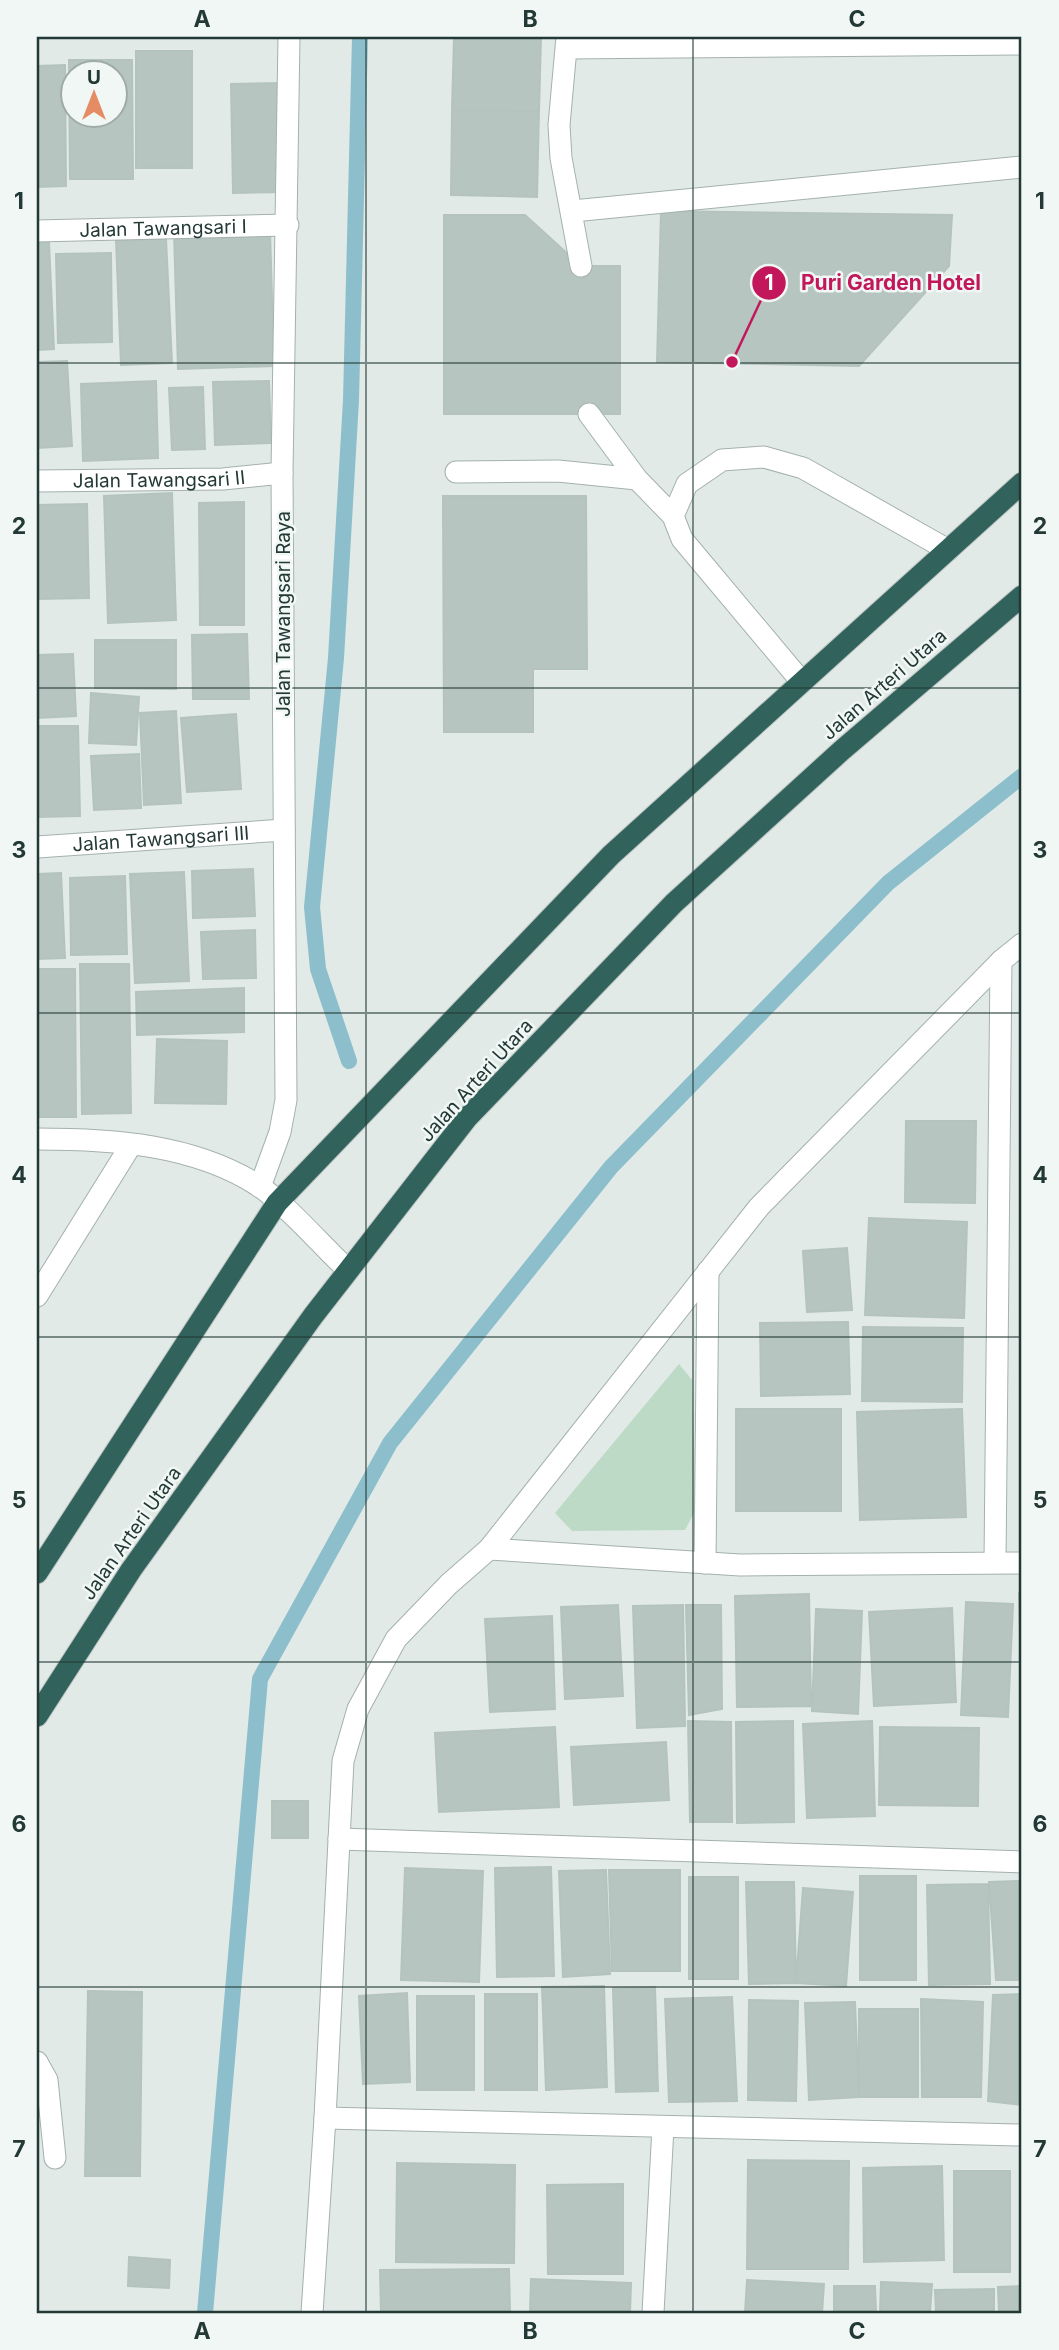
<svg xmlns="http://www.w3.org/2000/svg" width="1059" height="2350" viewBox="0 0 1059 2350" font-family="Inter,sans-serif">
	<rect width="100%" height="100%" fill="#e1eae7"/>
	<path fill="#bcdac6" d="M679,1364L692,1380L696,1509L685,1530L572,1531L555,1513Z"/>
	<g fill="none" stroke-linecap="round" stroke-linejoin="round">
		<path stroke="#8dbecb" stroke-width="16" d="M349,1061L318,969L312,907L336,658L351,400L360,37
			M205,2313L260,1679L390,1443L611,1167L888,883L1022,776"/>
	</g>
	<path fill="#b7c5c0" stroke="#b4c3be" stroke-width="2" fill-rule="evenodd" d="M454,37H541L539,111L452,110Z
		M136,51H192V168H136Z
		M69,60H132L133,179H70ZM74,74H116V116H74Z
		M65,65L66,186L37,187V66Z
		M285,83L287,192L233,193L231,84Z
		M452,110L539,111L537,197L451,195Z
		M661,211L952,215L949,266L859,366L657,362Z
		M444,215H525L581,266H620V414H444Z
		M270,230L274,366L178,369L174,232Z
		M166,239L172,363L121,365L116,241Z
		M37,242H49L54,349L37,350Z
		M111,253L112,342L58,343L56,254Z
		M67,361L72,446L37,448V362Z
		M156,381L158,458L83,461L81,384Z
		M269,381L271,443L215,445L213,382Z
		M203,387L205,449L172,450L169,388Z
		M172,493L176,620L108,623L104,496Z
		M443,496H586L587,669H533V732H444Z
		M244,502V625H200L199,503Z
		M87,504L89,598L37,599V505Z
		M247,634L249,699H193L192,635Z
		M95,640H176V689L95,688Z
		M73,654L76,716L37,718V655Z
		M91,693L139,697L136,745L89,743Z
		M176,711L181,803L144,805L140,713Z
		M236,714L241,789L187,792L181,718Z
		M37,726H78L80,816L37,817Z
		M139,754L141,808L94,810L91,756Z
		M253,869L255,916L193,918L192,871Z
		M184,872L189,981L135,983L130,874Z
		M61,873L65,958L37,959V874Z
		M125,876L127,954L71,955L70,878Z
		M255,930L256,978L203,979L201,932Z
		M80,964H129L131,1113L82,1114Z
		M37,969H75L76,1117H37Z
		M244,988V1032L137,1035L136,992Z
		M157,1039L227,1041L226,1104L155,1103Z
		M906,1121H976L975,1203L905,1202Z
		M869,1218L967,1222L964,1318L865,1315Z
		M847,1248L852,1310L807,1312L803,1251Z
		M848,1322L850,1394L761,1396L760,1323Z
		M863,1327L963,1328L962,1402L862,1401Z
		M736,1409H841V1511H736Z
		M962,1409L966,1517L860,1520L857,1412Z
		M1019,1593H1022V1716Z
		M809,1594L811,1706L737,1707L735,1596Z
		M966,1602L1013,1604L1008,1717L961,1715Z
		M618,1605L623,1696L565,1699L561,1607Z
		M683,1605L685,1726L637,1728L633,1606Z
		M686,1605H721L722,1709L689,1715Z
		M952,1608L956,1702L874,1706L869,1612Z
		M816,1609L862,1611L858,1714L812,1711Z
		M552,1616L555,1709L490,1712L485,1619Z
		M688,1721L731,1722L732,1822H690Z
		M793,1721L794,1822L737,1823L736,1722Z
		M872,1721L875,1816L807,1818L803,1724Z
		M555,1727L559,1807L439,1812L435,1733Z
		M880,1727L979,1728L978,1806L879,1805Z
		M666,1742L669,1800L574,1805L571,1747Z
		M272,1801H308V1838H272Z
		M551,1867L554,1976L497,1977L495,1868Z
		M405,1868L483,1871L479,1982L401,1980Z
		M606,1870L610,1974L563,1977L559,1871Z
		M609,1870H680V1971H612Z
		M860,1876H916V1980H860Z
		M689,1877H738V1979H689Z
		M1022,1881V1980H996L989,1882Z
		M746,1882H794L796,1983L749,1984Z
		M988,1884L990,1984L929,1985L927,1885Z
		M803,1888L853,1892L846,1986L796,1983Z
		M604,1986L607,2087L546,2090L542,1987Z
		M655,1987L658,2091L616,2092L613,1988Z
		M88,1991L142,1992L140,2176H85Z
		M407,1993L410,2082L363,2084L359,1996Z
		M485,1994H537V2090H485Z
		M1022,1994V2105L988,2101L993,1995Z
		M417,1996H474V2090H417Z
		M732,1997L737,2101L669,2102L665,1999Z
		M921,1999L983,2002L981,2097H922Z
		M749,2000L798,2001L796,2101L748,2100Z
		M855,2002L859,2097L809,2100L805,2003Z
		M859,2009H918V2097H859Z
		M748,2160L849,2161L848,2269H747Z
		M397,2163L515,2165L514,2263L396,2262Z
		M942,2166L944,2260L864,2262L863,2168Z
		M954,2171H1010V2272H954Z
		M623,2184V2274H548L547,2185Z
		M129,2257L170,2260L169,2288L128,2286Z
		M509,2269L510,2313H381L380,2270Z
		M531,2279L631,2283L630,2313H530Z
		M747,2280L824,2284L822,2313H745Z
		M881,2282L932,2284L930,2313H880Z
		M834,2286H875L876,2313H834Z
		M1022,2286V2313H999L998,2287Z
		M994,2289V2313H936L935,2290Z"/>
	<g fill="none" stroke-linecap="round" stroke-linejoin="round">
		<defs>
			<path id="lane" d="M567,37L559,125L561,158L581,266
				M566,48L1022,44
				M573,211L1022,167
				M589,414L637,479L673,516
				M456,472L558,471L637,479
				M801,681L682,539L673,516L687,484L722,460L764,457L803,468L948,550
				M37,2062L47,2080L55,2158"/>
			<g id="street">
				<path id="s1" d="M37,231L288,225"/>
				<path id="s2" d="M37,481L223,479L282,473"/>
				<path id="s3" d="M37,847L284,830"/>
				<path d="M37,1139C112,1139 194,1144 259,1186C286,1204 323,1247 348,1270"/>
				<path d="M260,1187L280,1132L286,1100L282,473L289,37"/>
				<path d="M37,1296L131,1145"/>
				<path d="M489,1549L740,1565L1022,1563"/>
				<path d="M995,1562L1001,961"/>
				<path d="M705,1563L708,1271"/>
				<path d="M339,1839L1022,1862"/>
				<path d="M325,2118L1022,2135"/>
				<path d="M312,2313L325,2118L343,1761L358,1709L396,1639L449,1584L489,1549L759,1207L1001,961L1022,944"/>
				<path d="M653,2313L663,2127"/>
			</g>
			<path id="highway" d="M37,1573L277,1203L611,855L1022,483
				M37,1716L131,1570L313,1316L467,1118L674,903L841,751L1022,596"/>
		</defs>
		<use href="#lane" stroke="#a4b1ae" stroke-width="23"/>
		<use href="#street" stroke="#a4b1ae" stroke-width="23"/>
		<use href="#highway" stroke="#bdc4c2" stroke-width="23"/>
		<use href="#lane" stroke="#fff" stroke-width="21"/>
		<use href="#street" stroke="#fff" stroke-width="21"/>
		<use href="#highway" stroke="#31635c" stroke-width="21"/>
	</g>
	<path fill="none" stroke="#233935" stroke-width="2" stroke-opacity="0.55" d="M366,37V2313M693,37V2313M37,363H1022M37,688H1022M37,1013H1022M37,1337H1022M37,1662H1022M37,1987H1022"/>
	<g text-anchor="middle" stroke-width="5" stroke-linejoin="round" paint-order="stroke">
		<g font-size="19" fill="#233935" stroke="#f1f7f5">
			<text dy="7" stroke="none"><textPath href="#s1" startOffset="126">Jalan Tawangsari I</textPath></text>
			<text dy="7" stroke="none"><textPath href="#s2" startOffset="122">Jalan Tawangsari II</textPath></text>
			<text transform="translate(283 614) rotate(-90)" y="7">Jalan Tawangsari Raya</text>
			<text transform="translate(884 684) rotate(-41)" y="7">Jalan Arteri Utara</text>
			<text dy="7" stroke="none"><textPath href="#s3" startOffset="124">Jalan Tawangsari III</textPath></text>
			<text transform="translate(476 1080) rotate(-48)" y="7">Jalan Arteri Utara</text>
			<text transform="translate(131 1533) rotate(-55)" y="7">Jalan Arteri Utara</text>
		</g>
	</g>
	<path fill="none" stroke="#c2185b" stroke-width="2.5" d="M732 362L769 283"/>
	<g fill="#c2185b" stroke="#f1f7f5" stroke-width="2.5">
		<circle cx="732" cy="362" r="7"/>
		<circle cx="769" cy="283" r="18"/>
	</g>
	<g font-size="21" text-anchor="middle" font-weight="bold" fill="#fff">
		<text x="769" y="290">1</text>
	</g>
	<g font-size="21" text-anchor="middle" font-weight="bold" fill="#c2185b" stroke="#f1f7f5" stroke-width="5" stroke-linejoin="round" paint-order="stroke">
		<text x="891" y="290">Puri Garden Hotel</text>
	</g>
	<rect width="1059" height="2350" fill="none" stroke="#f1f7f5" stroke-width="77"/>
	<g transform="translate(94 94)"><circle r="33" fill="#f1f7f5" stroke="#9faba8" stroke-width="2"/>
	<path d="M0-5L12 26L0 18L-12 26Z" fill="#e68c64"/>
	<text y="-10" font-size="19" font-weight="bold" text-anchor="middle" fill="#233935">U</text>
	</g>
	<rect x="38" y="38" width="982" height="2274" fill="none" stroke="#233935" stroke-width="2.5"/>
	<g font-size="23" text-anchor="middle" font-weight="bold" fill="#233935">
		<text x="202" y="27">A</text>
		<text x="530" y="27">B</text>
		<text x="857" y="27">C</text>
		<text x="19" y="209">1</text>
		<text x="1040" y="209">1</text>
		<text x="19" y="534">2</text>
		<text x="1040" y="534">2</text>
		<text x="19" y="858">3</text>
		<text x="1040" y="858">3</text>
		<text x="19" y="1183">4</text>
		<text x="1040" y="1183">4</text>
		<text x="19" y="1508">5</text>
		<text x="1040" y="1508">5</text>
		<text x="19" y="1832">6</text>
		<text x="1040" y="1832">6</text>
		<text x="19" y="2157">7</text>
		<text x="1040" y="2157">7</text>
		<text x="202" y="2339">A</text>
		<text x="530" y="2339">B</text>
		<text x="857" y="2339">C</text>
	</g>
</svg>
